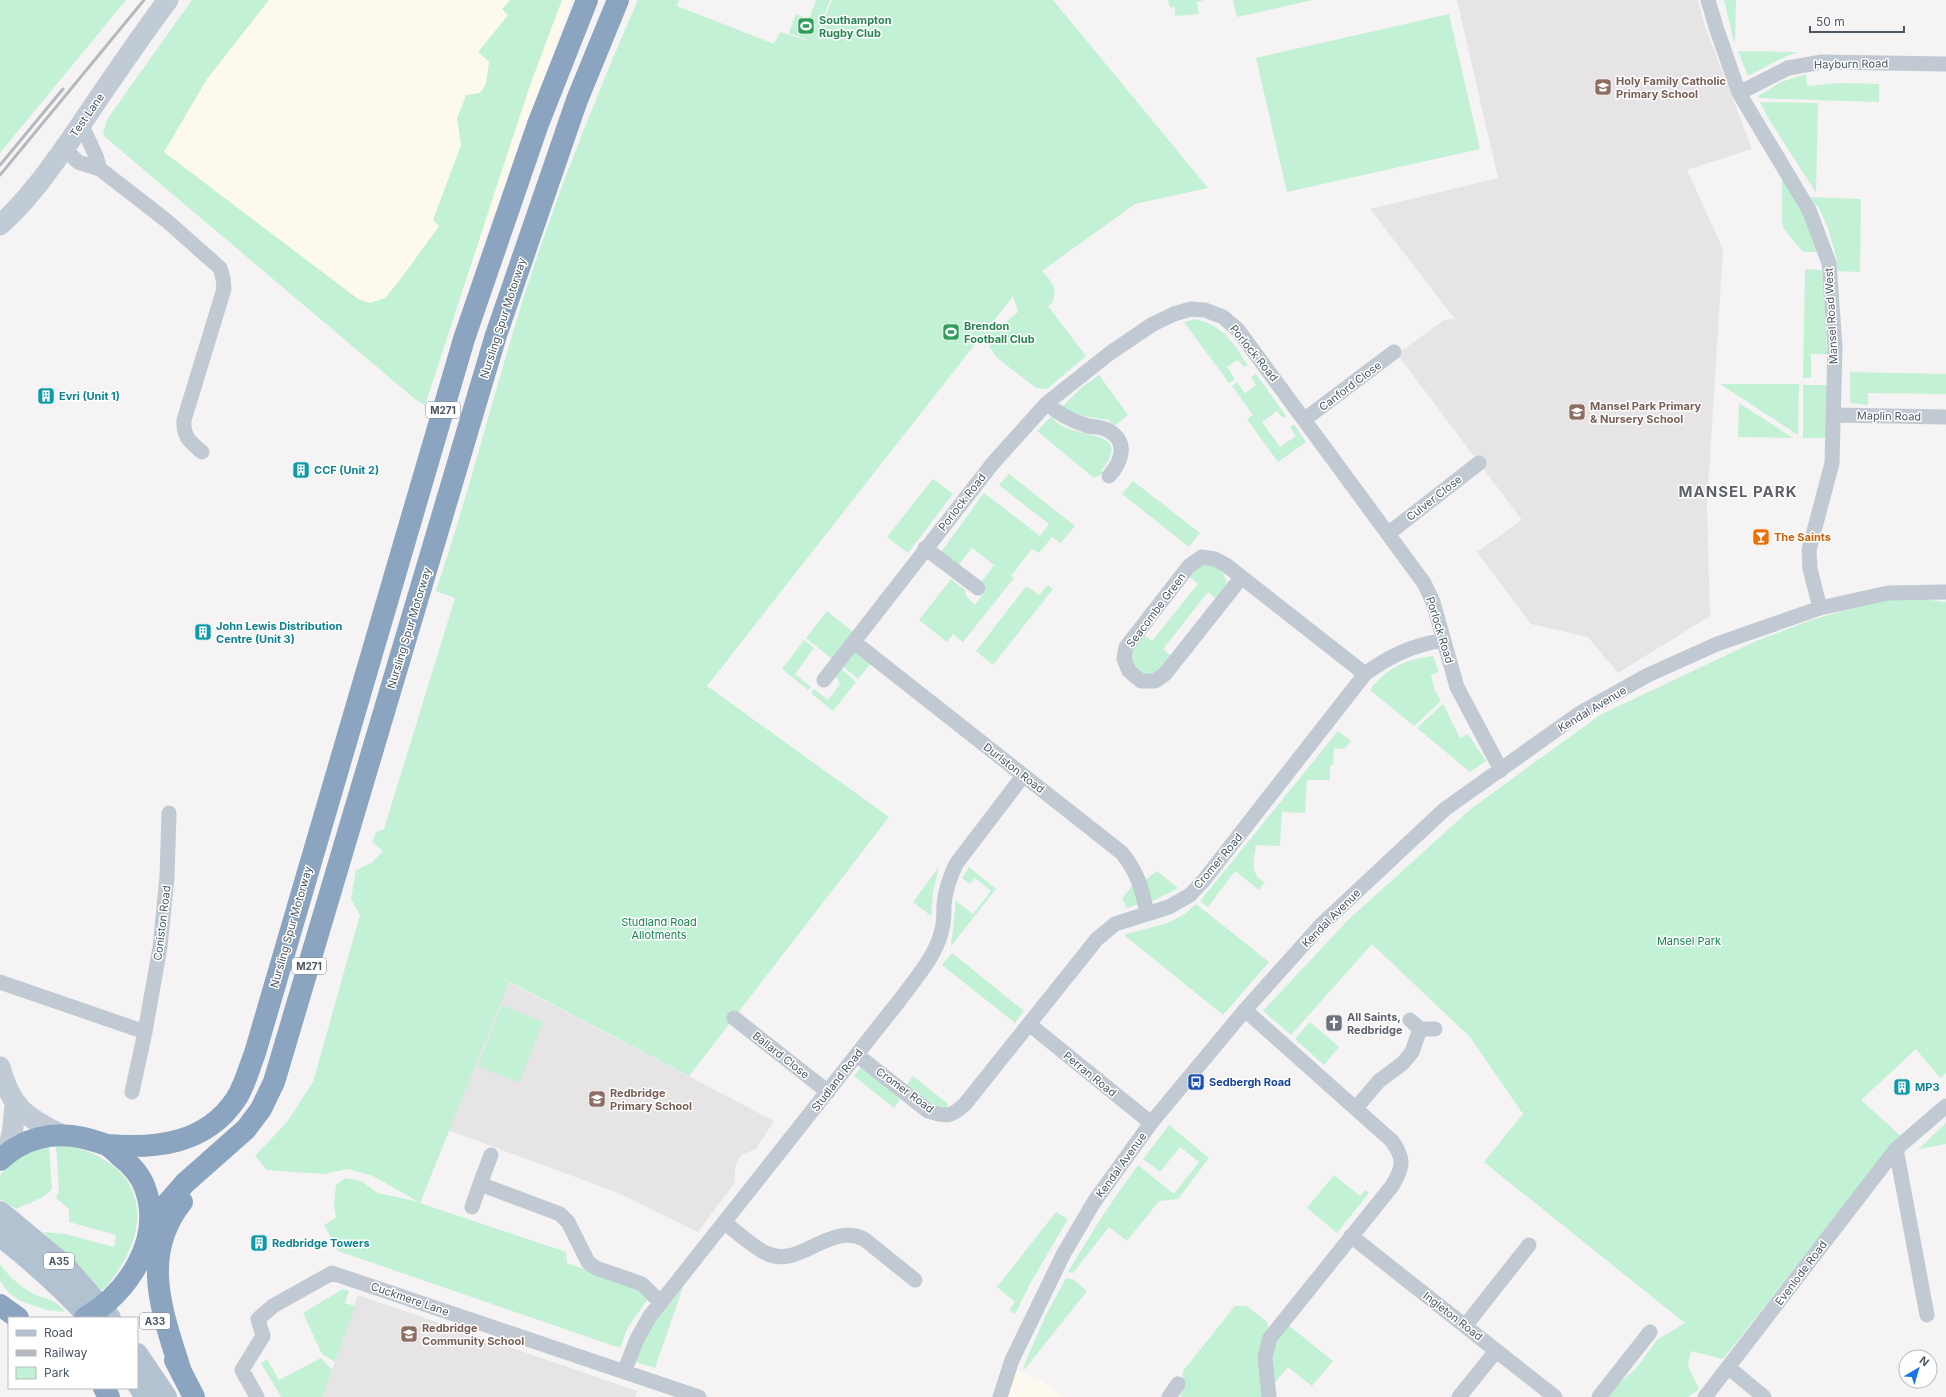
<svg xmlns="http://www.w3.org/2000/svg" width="1946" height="1397" viewBox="0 0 1946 1397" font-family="Inter,sans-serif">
	<rect width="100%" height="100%" fill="#f5f3f3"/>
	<path fill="#fdf9ef" d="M198,0H572L563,24L525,138L471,273L416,400L105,137Z
		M1013,1368L1042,1381L1063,1397H1005Z"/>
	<path fill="#e6e4e5" d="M1457,0H1698L1705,26L1752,149L1687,170L1723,249L1707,504L1710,616L1618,673L1588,637L1531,624L1477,552L1522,520L1397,354L1444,320L1455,319L1370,209L1498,178Z
		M509,982L774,1121L756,1149L741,1155L735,1167V1182L698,1232L616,1192L448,1130Z
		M358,1295L637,1391L635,1397H323Z"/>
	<path fill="#c3f1d5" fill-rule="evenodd" d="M0,0H126L0,153Z
		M192,0H269L207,79L164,152L358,299L370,303L385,298L403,276L439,226L433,220L461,145L457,119L466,95L480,93L486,84L489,62L478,52L508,15L502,9L510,0H562L529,88L425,405L416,400L105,137L103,132L108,118Z
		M638,0H679L677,6L774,44L780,32L812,42L789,33L796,14L809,19L816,0H830L815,42L832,0H1053L1208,188L1135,204L1042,271C1052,283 1058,286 1052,303L1048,306L1086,356L1047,389L1036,388L996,357L987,342L976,343L707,686L889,817L689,1076L501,977L509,982L420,1203L566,1252L567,1263L644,1290L648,1295L647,1300L627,1329L620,1348L338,1251L324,1225L336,1218L334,1204L336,1185L345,1178L361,1181L378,1193L419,1202L373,1176L348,1169L323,1174L267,1170L255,1156L287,1122L313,1082L360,915L351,899L356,870L371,863L383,851L372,842L376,832L384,829L455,598L436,591C469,493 494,392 525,293C557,194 596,96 638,0ZM1013,296L1018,312L999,328L990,326Z
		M1168,0H1204L1197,2L1199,14L1175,16V7L1170,8Z
		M1233,0H1313L1237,17Z
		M1724,0H1736L1735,41L1734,42Z
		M1449,14L1480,149L1287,192L1256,58Z
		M1738,51L1798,52L1784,57L1748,76Z
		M1806,74L1807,86L1841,83L1879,84V102L1759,98L1758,96L1781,82Z
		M1760,102L1818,103L1816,193L1767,116Z
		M1782,175L1802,211L1817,252H1803L1784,229L1782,222Z
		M1810,197L1861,199L1860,272L1834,271L1832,264L1837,260L1828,228L1818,206L1813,204Z
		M1805,269L1821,270L1824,287L1827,354H1811V378H1803Z
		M1196,319C1226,328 1231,341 1248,365L1244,367L1238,360L1227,367L1235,379L1229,383L1184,322Z
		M1850,372L1946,374V394L1868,393V405L1850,403Z
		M1256,374L1286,416L1283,418L1277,411L1262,422L1280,447L1296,436L1290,427L1294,424L1306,442L1278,462L1247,419L1253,415L1232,386L1237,382L1245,393L1256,385L1251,377Z
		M1099,375L1128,415L1112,428L1109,420L1088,417L1060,409L1081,388Z
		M1720,384H1799L1798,435Z
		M1803,385H1827V438H1803Z
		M1739,403L1793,438L1738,437Z
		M1052,416C1065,443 1139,424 1101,471L1104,473L1094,478L1037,431Z
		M1009,474L1075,526L1061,543L1052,537L1039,553L1032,549L1011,576L1014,578L963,642L953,634L947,642L919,620L951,579L965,590L966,596L975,605L986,590L979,585L994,565L972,548L956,568L939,555L984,493L1040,536L1049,524L999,485Z
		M933,479L953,494L908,553L887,537Z
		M1133,481L1200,533L1189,547L1122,494Z
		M1206,564L1221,569L1227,582L1218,600L1208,592L1163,649L1172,657L1162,670L1148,676C1123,666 1129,651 1143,634L1152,641L1198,584L1189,576L1198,566Z
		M1048,585L1053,589L993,665L976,651L1025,588L1028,587L1039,595Z
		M1897,596L1946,602V1073L1940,1078L1916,1049L1861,1100L1902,1137L1887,1151L1723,1359L1691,1351L1688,1366L1699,1389L1688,1397H1607L1612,1388L1635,1370L1657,1340L1685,1323L1484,1162L1523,1114L1470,1037L1372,944L1291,1035L1263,1011L1348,920L1472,808L1600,715L1754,642L1811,620Z
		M827,611L853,632L832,659L806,638Z
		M804,640L814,648L795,674L811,687L808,690L782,669Z
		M856,650L872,662L858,679L841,665Z
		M1433,656L1439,672L1431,675L1435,691L1441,701L1414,726L1370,690C1386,668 1406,659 1433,656Z
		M839,667L856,682L833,711L811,693L814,689L828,700L840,684L836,676Z
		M1443,704L1460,738L1468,734L1486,761L1470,772L1417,728Z
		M1338,731L1351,741L1344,749L1334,748L1333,765H1330V780H1307L1305,813L1282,812L1280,846L1256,845C1254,859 1249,876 1265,882L1259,890L1235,871L1208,907L1200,901Z
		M939,867L933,892L931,916L913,902Z
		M969,867L996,889L951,946L956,901L973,914L991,891L975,878L970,884L962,878Z
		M1157,871L1178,888L1151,902L1144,881Z
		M1134,884L1139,904L1127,908L1122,898Z
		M1196,904L1269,962L1223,1015L1124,935C1153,925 1173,927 1196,904Z
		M952,953L1024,1011L1015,1023L942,965Z
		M502,1005L543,1022L519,1083L478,1066Z
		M1310,1022L1339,1047L1324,1065L1295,1039Z
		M861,1067L902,1097L894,1108L854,1076Z
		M913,1076L948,1104L944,1111H939L905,1087Z
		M1946,1123V1144L1919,1149Z
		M1169,1125L1209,1158L1178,1199L1159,1201L1127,1241L1109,1227L1073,1273L1068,1272L1103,1215L1138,1165L1174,1194L1199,1162L1180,1147L1160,1172L1143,1159Z
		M66,1145C151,1164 156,1232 102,1291L43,1232L65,1234L114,1247L116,1235L69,1222V1209L56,1198L59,1190L56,1146Z
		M49,1147L52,1189C45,1199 27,1203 16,1209L0,1199V1176L4,1169L31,1150Z
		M1334,1175L1360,1196L1365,1190L1369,1193L1337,1233L1307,1208Z
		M1056,1212L1068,1219L1031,1282L1015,1314L1009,1310L1015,1302L997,1287Z
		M0,1264C8,1276 19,1285 30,1292C42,1299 58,1299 65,1312L47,1310L20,1301L8,1292L0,1281Z
		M1066,1278L1074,1280L1087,1291L1025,1369L1023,1368L1045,1317Z
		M681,1285L683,1287L655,1368L633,1361L649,1327Z
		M343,1289L349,1291L345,1303L355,1306L335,1362L322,1354L303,1313Z
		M1235,1306H1247L1267,1322L1269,1331L1264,1397H1181L1183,1371Z
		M1288,1325L1333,1361L1312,1386L1288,1367L1271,1387C1270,1358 1269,1350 1288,1325Z
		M321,1358L332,1370L323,1397H281L261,1363L267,1359L279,1380Z"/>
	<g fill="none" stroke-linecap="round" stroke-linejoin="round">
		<path stroke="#c1cad2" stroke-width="15" d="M1708,0L1717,30L1739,93L1809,210L1829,263L1835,347L1832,463L1809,550L1810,569L1820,608
			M1739,93L1788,68L1822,62L1946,64
			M81,124L96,156L100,169
			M64,148L78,162L100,169L167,221L220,268L223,278L224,289L184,420C183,437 190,442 202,452
			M1047,403C1059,415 1072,421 1088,426C1095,427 1103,427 1109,431C1129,442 1121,463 1109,476
			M1833,415L1946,417
			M1305,419L1394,352
			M1389,533L1479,463
			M925,548L978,588
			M1241,578L1165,674L1155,681H1141L1129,671L1124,659L1126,647L1189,566L1202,557L1215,559L1226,565L1365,674
			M854,642L1122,853C1138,873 1142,889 1147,913
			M824,680L993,463L1047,403L1110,353L1153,324L1174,314L1191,309L1205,310L1223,317L1238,330L1424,583L1433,602L1457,687L1501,770
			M0,982L145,1032L160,947L167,877L169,813
			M1245,1010L1392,1141C1405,1159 1403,1168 1392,1186L1270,1338L1265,1357L1269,1397
			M734,1018L828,1092
			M1410,1020L1420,1029
			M1029,1024L1151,1123
			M857,1055L928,1111C945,1117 952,1117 965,1104L1097,939L1115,924L1169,907L1190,895L1204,880L1365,674C1391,655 1411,646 1443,640
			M132,1092L145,1032
			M1356,1108L1379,1081L1403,1063L1412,1052L1420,1029H1435
			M1896,1149L1927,1315
			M491,1155L480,1184L560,1214L568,1222L588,1262L596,1268L642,1284L661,1303
			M472,1207L480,1184
			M724,1222C737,1232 751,1246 766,1253C799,1270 828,1222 864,1239L915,1280
			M1351,1236L1555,1397
			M1465,1326L1529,1245
			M1728,1367L1764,1397
			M624,1372L637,1339L650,1316L899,1001C916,978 939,953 943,924C944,918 944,911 944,905C945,890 950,877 956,864L1023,776
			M257,1397L242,1370L263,1336L258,1319L273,1306L332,1273L699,1397
			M1000,1397L1012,1360L1064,1253L1094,1202L1151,1123L1245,1010L1321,925L1445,809L1580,713L1648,675L1717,644L1820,608L1888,593L1946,592
			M1169,1397L1178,1384
			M1459,1397L1496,1351
			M1599,1397L1650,1332
			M1705,1397L1896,1149L1946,1106"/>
		<path stroke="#c1cbd6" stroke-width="21" d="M0,225C28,200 49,170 71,139C103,92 134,45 168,0
			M0,1067C11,1107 25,1117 62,1135
			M8,1152L13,1128L15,1104"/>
		<path stroke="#b3c2d1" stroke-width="22" d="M0,1212L65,1266L110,1318
			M0,1236C33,1261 62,1288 90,1318
			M137,1354L166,1397
			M137,1383L146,1397"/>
		<path stroke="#8ba5c1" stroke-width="22" d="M107,1145C156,1149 206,1144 236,1099C245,1085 249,1068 255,1053L464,339L538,124L587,0
			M0,1160C23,1138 53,1131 84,1138C91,1140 100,1142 107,1145C112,1148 117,1153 121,1157C131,1165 141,1176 145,1188C164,1239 128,1293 85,1318
			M151,1222L185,1183L246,1129L261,1109L274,1082L496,335L577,100L618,0
			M0,1305L18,1318
			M175,1360L194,1397
			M181,1372C163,1314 139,1256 182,1202
			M104,1388L109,1397"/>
		<path stroke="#b5b8bd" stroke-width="3" d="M0,165L63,89
			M0,175L144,0"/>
	</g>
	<defs>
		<symbol id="stadium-square" viewBox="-11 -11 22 22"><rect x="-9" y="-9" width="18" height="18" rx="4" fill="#2e9e5b" stroke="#fff"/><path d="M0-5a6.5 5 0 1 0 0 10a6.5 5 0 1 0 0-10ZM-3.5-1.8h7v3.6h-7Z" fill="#fff"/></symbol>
		<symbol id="school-square" viewBox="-11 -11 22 22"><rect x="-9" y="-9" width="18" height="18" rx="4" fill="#8d6e63" stroke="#fff"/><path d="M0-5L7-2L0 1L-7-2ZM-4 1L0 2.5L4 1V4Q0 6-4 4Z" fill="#fff"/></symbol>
		<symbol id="building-square" viewBox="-11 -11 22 22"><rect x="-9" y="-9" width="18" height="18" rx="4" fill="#0f9aa8" stroke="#fff"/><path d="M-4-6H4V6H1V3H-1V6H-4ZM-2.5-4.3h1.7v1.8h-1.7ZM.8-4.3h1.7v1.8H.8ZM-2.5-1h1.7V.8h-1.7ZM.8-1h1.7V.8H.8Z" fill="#fff"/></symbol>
		<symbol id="bar-square" viewBox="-11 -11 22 22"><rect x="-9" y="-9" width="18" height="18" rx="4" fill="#e8710a" stroke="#fff"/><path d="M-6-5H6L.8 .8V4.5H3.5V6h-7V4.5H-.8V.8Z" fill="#fff"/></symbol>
		<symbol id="church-square" viewBox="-11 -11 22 22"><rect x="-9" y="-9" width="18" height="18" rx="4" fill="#6b7280" stroke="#fff"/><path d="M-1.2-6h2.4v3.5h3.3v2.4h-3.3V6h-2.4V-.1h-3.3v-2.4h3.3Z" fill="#fff"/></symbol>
		<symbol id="bus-square" viewBox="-11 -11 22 22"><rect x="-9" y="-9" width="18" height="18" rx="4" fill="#1a4fb4" stroke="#fff"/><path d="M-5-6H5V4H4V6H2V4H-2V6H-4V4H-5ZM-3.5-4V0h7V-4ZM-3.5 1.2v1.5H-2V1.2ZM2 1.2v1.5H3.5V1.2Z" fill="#fff"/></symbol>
	</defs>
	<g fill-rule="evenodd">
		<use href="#stadium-square" x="796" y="16" width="20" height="20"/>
		<use href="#school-square" x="1593" y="77" width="20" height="20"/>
		<use href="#stadium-square" x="941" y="322" width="20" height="20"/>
		<use href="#building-square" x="36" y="386" width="20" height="20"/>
		<use href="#school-square" x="1567" y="402" width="20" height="20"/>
		<use href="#building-square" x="291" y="460" width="20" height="20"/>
		<use href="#bar-square" x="1751" y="527" width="20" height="20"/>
		<use href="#building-square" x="193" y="622" width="20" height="20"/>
		<use href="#church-square" x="1324" y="1013" width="20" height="20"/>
		<use href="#bus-square" x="1186" y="1072" width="20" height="20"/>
		<use href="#building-square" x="1892" y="1077" width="20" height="20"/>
		<use href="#school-square" x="587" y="1089" width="20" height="20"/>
		<use href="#building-square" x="249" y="1233" width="20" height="20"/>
		<use href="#school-square" x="399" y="1324" width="20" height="20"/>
	</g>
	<g text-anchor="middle" stroke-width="3" stroke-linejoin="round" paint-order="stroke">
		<g fill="#fff" stroke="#808990" stroke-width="1">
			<rect x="426" y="402" width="34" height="16" rx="3"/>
			<rect x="292" y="958" width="34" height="16" rx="3"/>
			<rect x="44" y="1253" width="30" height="16" rx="3"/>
			<rect x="140" y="1313" width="30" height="16" rx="3"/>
		</g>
		<g font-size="10" font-weight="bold" fill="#4a5661">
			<text x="443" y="414">M271</text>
			<text x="309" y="970">M271</text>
			<text x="59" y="1265">A35</text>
			<text x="155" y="1325">A33</text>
		</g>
		<g font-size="11" font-weight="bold" fill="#27864d" stroke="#fff" text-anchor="start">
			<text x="819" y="24">Southampton<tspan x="819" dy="13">Rugby Club</tspan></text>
			<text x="964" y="330">Brendon<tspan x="964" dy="13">Football Club</tspan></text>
		</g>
		<g font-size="11" fill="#4a5661" stroke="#fff">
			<text transform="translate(1851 64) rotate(-1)" y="4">Hayburn Road</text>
			<text transform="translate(87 115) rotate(-55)" y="4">Test Lane</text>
			<text transform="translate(1831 316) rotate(-93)" y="4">Mansel Road West</text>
			<text transform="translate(503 318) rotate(-72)" y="4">Nursling Spur Motorway</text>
			<text transform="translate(1254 353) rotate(51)" y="4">Porlock Road</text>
			<text transform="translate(1350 386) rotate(-37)" y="4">Canford Close</text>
			<text transform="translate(1889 416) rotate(1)" y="4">Maplin Road</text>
			<text transform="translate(1434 498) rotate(-38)" y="4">Culver Close</text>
			<text transform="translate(962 502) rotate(-52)" y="4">Porlock Road</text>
			<text transform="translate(1156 610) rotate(-53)" y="4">Seacombe Green</text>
			<text transform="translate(409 628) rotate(-73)" y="4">Nursling Spur Motorway</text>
			<text transform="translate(1440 630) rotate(73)" y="4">Porlock Road</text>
			<text transform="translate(1592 709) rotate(-31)" y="4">Kendal Avenue</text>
			<text transform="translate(1014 768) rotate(38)" y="4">Durlston Road</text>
			<text transform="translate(1218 861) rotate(-50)" y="4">Cromer Road</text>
			<text transform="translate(1331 918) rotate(-45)" y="4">Kendal Avenue</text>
			<text transform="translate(162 923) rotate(-83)" y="4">Coniston Road</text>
			<text transform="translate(291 927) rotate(-74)" y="4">Nursling Spur Motorway</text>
			<text transform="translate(781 1055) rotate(38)" y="4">Ballard Close</text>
			<text transform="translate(1090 1074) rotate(39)" y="4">Perran Road</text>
			<text transform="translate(837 1080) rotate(-52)" y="4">Studland Road</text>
			<text transform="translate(905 1090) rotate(36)" y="4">Cromer Road</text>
			<text transform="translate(1121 1165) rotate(-54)" y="4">Kendal Avenue</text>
			<text transform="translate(1801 1273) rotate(-53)" y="4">Evenlode Road</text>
			<text transform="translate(410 1299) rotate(19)" y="4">Cuckmere Lane</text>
			<text transform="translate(1453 1316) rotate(38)" y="4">Ingleton Road</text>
		</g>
		<g font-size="11" font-weight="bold" fill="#785e54" stroke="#fff" text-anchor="start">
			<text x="1616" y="85">Holy Family Catholic<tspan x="1616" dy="13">Primary School</tspan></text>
			<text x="1590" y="410">Mansel Park Primary<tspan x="1590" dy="13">&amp; Nursery School</tspan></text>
			<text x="610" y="1097">Redbridge<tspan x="610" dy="13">Primary School</tspan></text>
			<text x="422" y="1332">Redbridge<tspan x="422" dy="13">Community School</tspan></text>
		</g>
		<g font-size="11" font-weight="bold" fill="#0d838f" stroke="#fff" text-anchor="start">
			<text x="59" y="400">Evri (Unit 1)</text>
			<text x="314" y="474">CCF (Unit 2)</text>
			<text x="216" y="630">John Lewis Distribution<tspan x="216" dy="13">Centre (Unit 3)</tspan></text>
			<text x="1915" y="1091">MP3</text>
			<text x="272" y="1247">Redbridge Towers</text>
		</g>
		<g font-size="11" font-weight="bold" fill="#c56008" stroke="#fff" text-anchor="start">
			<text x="1774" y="541">The Saints</text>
		</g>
		<g font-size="11" fill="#17864f" stroke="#fff">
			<text x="659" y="926">Studland Road<tspan x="659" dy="13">Allotments</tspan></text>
			<text x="1689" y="945">Mansel Park</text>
		</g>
		<g font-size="11" font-weight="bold" fill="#5b616d" stroke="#fff" text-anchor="start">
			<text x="1347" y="1021">All Saints,<tspan x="1347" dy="13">Redbridge</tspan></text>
		</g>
		<g font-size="11" font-weight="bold" fill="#164399" stroke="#fff" text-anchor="start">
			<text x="1209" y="1086">Sedbergh Road</text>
		</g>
		<g font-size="15" font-weight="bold" letter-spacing="1" fill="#5f6368" stroke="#fff">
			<text x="1738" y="497">MANSEL PARK</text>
		</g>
	</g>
	<rect x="8" y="1317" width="130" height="72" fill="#ffffff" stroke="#b7bbc0"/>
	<rect x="16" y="1330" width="20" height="6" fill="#b3c2d1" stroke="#b7bbc0"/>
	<text x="44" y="1337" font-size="12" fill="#4a5661">Road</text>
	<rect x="16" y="1350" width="20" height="6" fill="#b5b8bd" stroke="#b7bbc0"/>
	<text x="44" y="1357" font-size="12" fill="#4a5661">Railway</text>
	<rect x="16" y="1367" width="20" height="12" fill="#c3f1d5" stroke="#b7bbc0"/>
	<text x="44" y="1377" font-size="12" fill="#4a5661">Park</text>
	<g transform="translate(1918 1369) rotate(38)"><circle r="19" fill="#ffffff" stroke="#b7bbc0"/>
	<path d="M0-3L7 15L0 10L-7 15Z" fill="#1a73e8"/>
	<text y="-6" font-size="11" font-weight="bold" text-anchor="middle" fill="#4a5661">N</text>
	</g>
	<path d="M1810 26v6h94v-6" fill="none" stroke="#4a5661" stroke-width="2"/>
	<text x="1816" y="26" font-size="12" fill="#4a5661" stroke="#ffffff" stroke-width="3" paint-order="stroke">50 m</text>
</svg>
